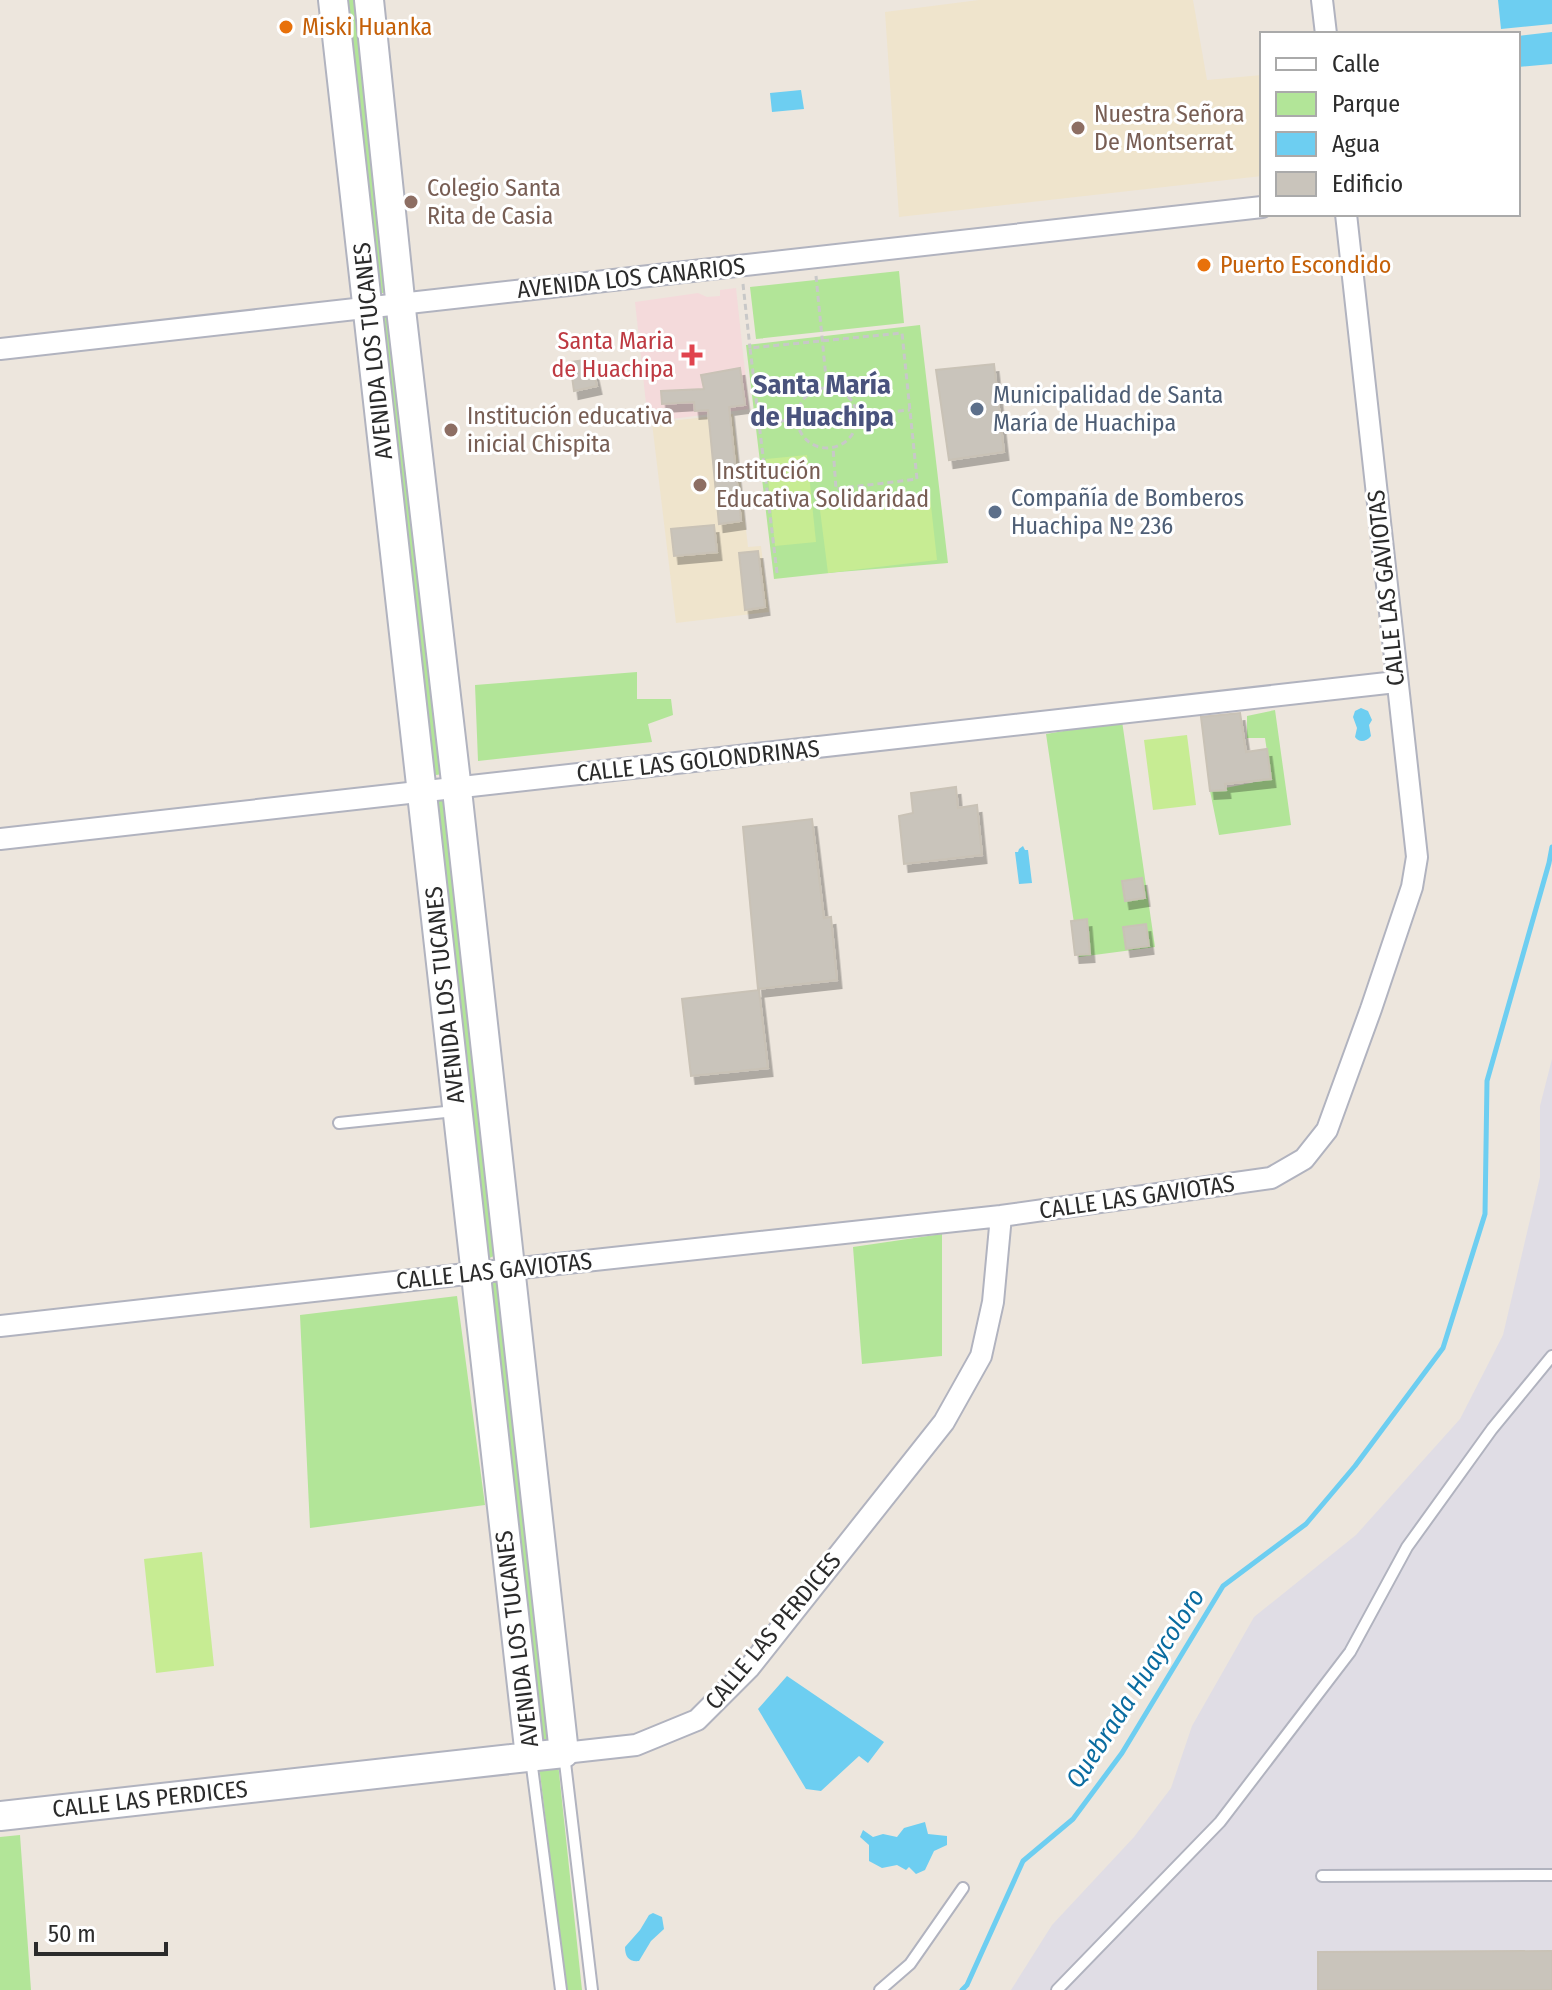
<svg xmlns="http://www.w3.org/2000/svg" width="1552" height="1990" viewBox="0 0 1552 1990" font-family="'Fira Sans Condensed',sans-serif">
	<defs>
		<filter id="shadow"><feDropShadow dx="4.5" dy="8" stdDeviation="0" flood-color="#0004"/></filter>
	</defs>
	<rect width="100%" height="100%" fill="#ede6dd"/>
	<path fill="#e0dde5" d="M1552,1059V1990H1011L1052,1925L1134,1837L1171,1788L1192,1726L1254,1617L1356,1535L1460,1419L1503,1335L1540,1177V1106Z"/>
	<path fill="#efe4cc" d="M979,0H1193L1207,80L1262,75V176L899,217L885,12Z
		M733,414L748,547L761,546L769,612L676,623L652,423Z"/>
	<path fill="#f4dadb" d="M736,288L749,409L648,422L635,302L698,293L707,297L720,296V290Z"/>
	<path fill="#b2e598" d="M341,0H358L389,292L376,294Z
		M899,271L904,323L756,339L750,287Z
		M389,312L443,774L429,776L378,314Z
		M920,325L948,563L839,572L774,579L746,345Z
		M637,672V699H671L673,715L648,724L652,742L478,761L475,685Z
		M1275,710L1291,825L1219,835L1210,791L1271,779L1265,738H1247V716Z
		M1122,721L1155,947L1079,957L1046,734Z
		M444,794L498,1252L494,1256L487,1259L433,796Z
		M942,1234V1356L862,1364L853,1247Z
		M497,1276L551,1740L544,1743L538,1740L486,1279Z
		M457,1296L485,1505L310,1528L300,1315Z
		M558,1763L582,1990H566L539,1765Z
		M20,1835L31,1990H0V1837Z"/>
	<path fill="#c7ec93" d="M807,455L816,542L775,546L766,459Z
		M930,497L937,560L828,573L820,510Z
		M1187,735L1196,805L1153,810L1144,740Z
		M202,1552L214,1666L156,1673L144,1559Z"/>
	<path fill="#6dcef1" d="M1498,0H1552V24L1501,29Z
		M1552,32V64L1518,67V36Z
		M801,90L804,109L772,112L770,93Z
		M1361,708L1368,711L1372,720L1369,725L1371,736C1366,742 1359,743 1355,737L1357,728L1353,717L1355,711Z
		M1023,846L1025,850H1028L1032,883L1019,884L1015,852H1018L1019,849Z
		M787,1676L884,1742L868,1763L859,1756L821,1791L806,1789L758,1709Z
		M925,1822L928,1834L947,1836V1845L934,1851L925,1870L916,1874L909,1867L906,1870L897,1865L882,1868L869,1861V1845L860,1837L863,1830L873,1837L883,1834L897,1837L904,1828Z
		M653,1913L662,1917L664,1929L651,1941L639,1961C629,1962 625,1957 625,1947L640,1930L649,1915Z"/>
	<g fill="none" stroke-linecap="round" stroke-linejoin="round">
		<path stroke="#6dcef1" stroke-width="5" d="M962,1990L967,1985L1023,1861L1073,1819L1122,1753L1223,1586L1306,1524L1355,1466L1443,1348L1485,1214L1487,1081L1549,863L1552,847"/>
	</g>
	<path fill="#c9c4bb" stroke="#c9c2b6" stroke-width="2" filter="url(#shadow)" d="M591,359L597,386L574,391L570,362Z
		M994,364L1004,452L949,460L936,370Z
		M740,368L745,405L729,407L741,521L719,524L708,410L695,411L694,402L662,404L661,391L704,389L701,375Z
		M714,525L717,552L674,556L671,529Z
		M758,551L765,607L745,610L739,553Z
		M1240,713L1246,752L1267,749L1271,779L1225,784L1226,790L1210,791L1201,717Z
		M956,787L958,808L977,805L982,855L904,864L899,816L913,813L911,793Z
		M812,819L824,918L831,917L837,980L758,989L743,827Z
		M1142,878L1145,898L1125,901L1122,881Z
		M1087,919L1090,954L1075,955L1071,921Z
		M1146,924L1149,946L1126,949L1123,927Z
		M759,990L768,1068L691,1076L682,999Z
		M1552,1951V1990H1318V1952Z"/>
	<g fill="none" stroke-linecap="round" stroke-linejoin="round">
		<defs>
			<path id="lane" d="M339,1123L455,1111
				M564,1754L592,1990
				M531,1759L561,1990
				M1322,1876L1552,1875
				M880,1990L910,1964L963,1888
				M1057,1990L1220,1822L1350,1652L1407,1547L1492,1429L1552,1356"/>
			<path id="street" d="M1322,0L1326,34
				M0,349L1262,207
				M0,839L1396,682
				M0,1326L475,1273L1001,1216L1271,1178L1304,1159L1327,1130L1371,1009L1412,887L1417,857L1346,214
				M564,1753L636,1745L697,1720L749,1668L944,1422L981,1356L993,1302L1001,1216"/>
			<path id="secondary" d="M333,0L530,1757
				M0,1816L564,1753L458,799L402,318L369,0"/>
		</defs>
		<use href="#lane" stroke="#b1b3bf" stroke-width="14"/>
		<use href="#street" stroke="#b1b3bf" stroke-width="24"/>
		<use href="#secondary" stroke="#b1b3bf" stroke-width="32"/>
		<path stroke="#c8c8c8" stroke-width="3" stroke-dasharray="6 4" stroke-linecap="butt" d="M816,276L827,388
			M743,284L750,348
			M797 418a30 30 0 1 1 60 0a30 30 0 1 1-60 0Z
			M858,415L910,410
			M759,424L797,419
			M777,573L750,348L902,333L917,479L836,489L833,447"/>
		<use href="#lane" stroke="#fff" stroke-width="10"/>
		<use href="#street" stroke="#fff" stroke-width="20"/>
		<use href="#secondary" stroke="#fff" stroke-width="28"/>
	</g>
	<g fill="#e8710a" stroke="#fff" stroke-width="3">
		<circle cx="286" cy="27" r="8"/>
		<circle cx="1204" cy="265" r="8"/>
	</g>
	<g fill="#8d6e63" stroke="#fff" stroke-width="3">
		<circle cx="1078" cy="128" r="8"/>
		<circle cx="411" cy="202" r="8"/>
		<circle cx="451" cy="430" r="8"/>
		<circle cx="700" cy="485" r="8"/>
	</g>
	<path fill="#e0444e" stroke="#fff" stroke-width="3" d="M688 343h8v8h8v8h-8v8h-8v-8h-8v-8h8z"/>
	<g fill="#5c6f8a" stroke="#fff" stroke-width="3">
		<circle cx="977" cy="409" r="8"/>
		<circle cx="995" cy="512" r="8"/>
	</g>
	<g text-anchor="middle" stroke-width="6" stroke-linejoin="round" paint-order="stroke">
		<g font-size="24" fill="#c56008" stroke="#fff" text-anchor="start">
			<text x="302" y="35">Miski Huanka</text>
			<text x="1220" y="273">Puerto Escondido</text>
		</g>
		<g font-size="24" fill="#785e54" stroke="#fff" text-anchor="start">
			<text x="1094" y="122">Nuestra Señora<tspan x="1094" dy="28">De Montserrat</tspan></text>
			<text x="427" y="196">Colegio Santa<tspan x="427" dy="28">Rita de Casia</tspan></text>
			<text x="467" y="424">Institución educativa<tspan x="467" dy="28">inicial Chispita</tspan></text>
			<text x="716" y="479">Institución<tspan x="716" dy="28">Educativa Solidaridad</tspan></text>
		</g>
		<g font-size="24" fill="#2b2b2b" stroke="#fff">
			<text transform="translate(631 278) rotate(-6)" y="8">AVENIDA LOS CANARIOS</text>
			<text transform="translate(373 351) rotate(-96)" y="8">AVENIDA LOS TUCANES</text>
			<text transform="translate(1386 588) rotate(-96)" y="8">CALLE LAS GAVIOTAS</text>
			<text transform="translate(698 761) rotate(-6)" y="8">CALLE LAS GOLONDRINAS</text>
			<text transform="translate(445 995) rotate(-96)" y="8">AVENIDA LOS TUCANES</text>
			<text transform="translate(1137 1197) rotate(-8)" y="8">CALLE LAS GAVIOTAS</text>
			<text transform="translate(494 1271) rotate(-6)" y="8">CALLE LAS GAVIOTAS</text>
			<text transform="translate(773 1631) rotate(-50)" y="8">CALLE LAS PERDICES</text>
			<text transform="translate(517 1639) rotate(-97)" y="8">AVENIDA LOS TUCANES</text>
			<text transform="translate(150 1799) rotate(-6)" y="8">CALLE LAS PERDICES</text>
		</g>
		<g font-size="24" fill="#be3a42" stroke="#fff" text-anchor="end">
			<text x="674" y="349">Santa Maria<tspan x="674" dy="28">de Huachipa</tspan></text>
		</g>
		<g font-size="24" fill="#4e5e75" stroke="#fff" text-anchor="start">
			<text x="993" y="403">Municipalidad de Santa<tspan x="993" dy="28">María de Huachipa</tspan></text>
			<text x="1011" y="506">Compañía de Bomberos<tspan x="1011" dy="28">Huachipa Nº 236</tspan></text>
		</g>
		<g font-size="26" font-style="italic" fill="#0a6ca0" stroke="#fff">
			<text transform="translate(1135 1688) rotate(-57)" y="9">Quebrada Huaycoloro</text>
		</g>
		<g font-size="28" font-weight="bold" fill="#4a537d" stroke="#fff">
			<text x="822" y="394">Santa María<tspan x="822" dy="32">de Huachipa</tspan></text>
		</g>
	</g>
	<rect x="1260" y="32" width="260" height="184" fill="#ffffff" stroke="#aaaaaa" stroke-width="2"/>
	<rect x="1276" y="58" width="40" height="12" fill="#ffffff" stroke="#aaaaaa" stroke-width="2"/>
	<text x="1332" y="72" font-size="24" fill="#2b2b2b">Calle</text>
	<rect x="1276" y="92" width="40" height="24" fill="#b2e598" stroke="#aaaaaa" stroke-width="2"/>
	<text x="1332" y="112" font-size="24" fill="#2b2b2b">Parque</text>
	<rect x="1276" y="132" width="40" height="24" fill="#6dcef1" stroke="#aaaaaa" stroke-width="2"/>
	<text x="1332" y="152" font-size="24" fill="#2b2b2b">Agua</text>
	<rect x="1276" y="172" width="40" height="24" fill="#c9c4bb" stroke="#aaaaaa" stroke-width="2"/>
	<text x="1332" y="192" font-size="24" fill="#2b2b2b">Edificio</text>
	<path d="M36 1942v12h130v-12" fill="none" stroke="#2b2b2b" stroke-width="4"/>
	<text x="48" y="1942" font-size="24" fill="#2b2b2b" stroke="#ffffff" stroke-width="6" paint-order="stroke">50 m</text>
</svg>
